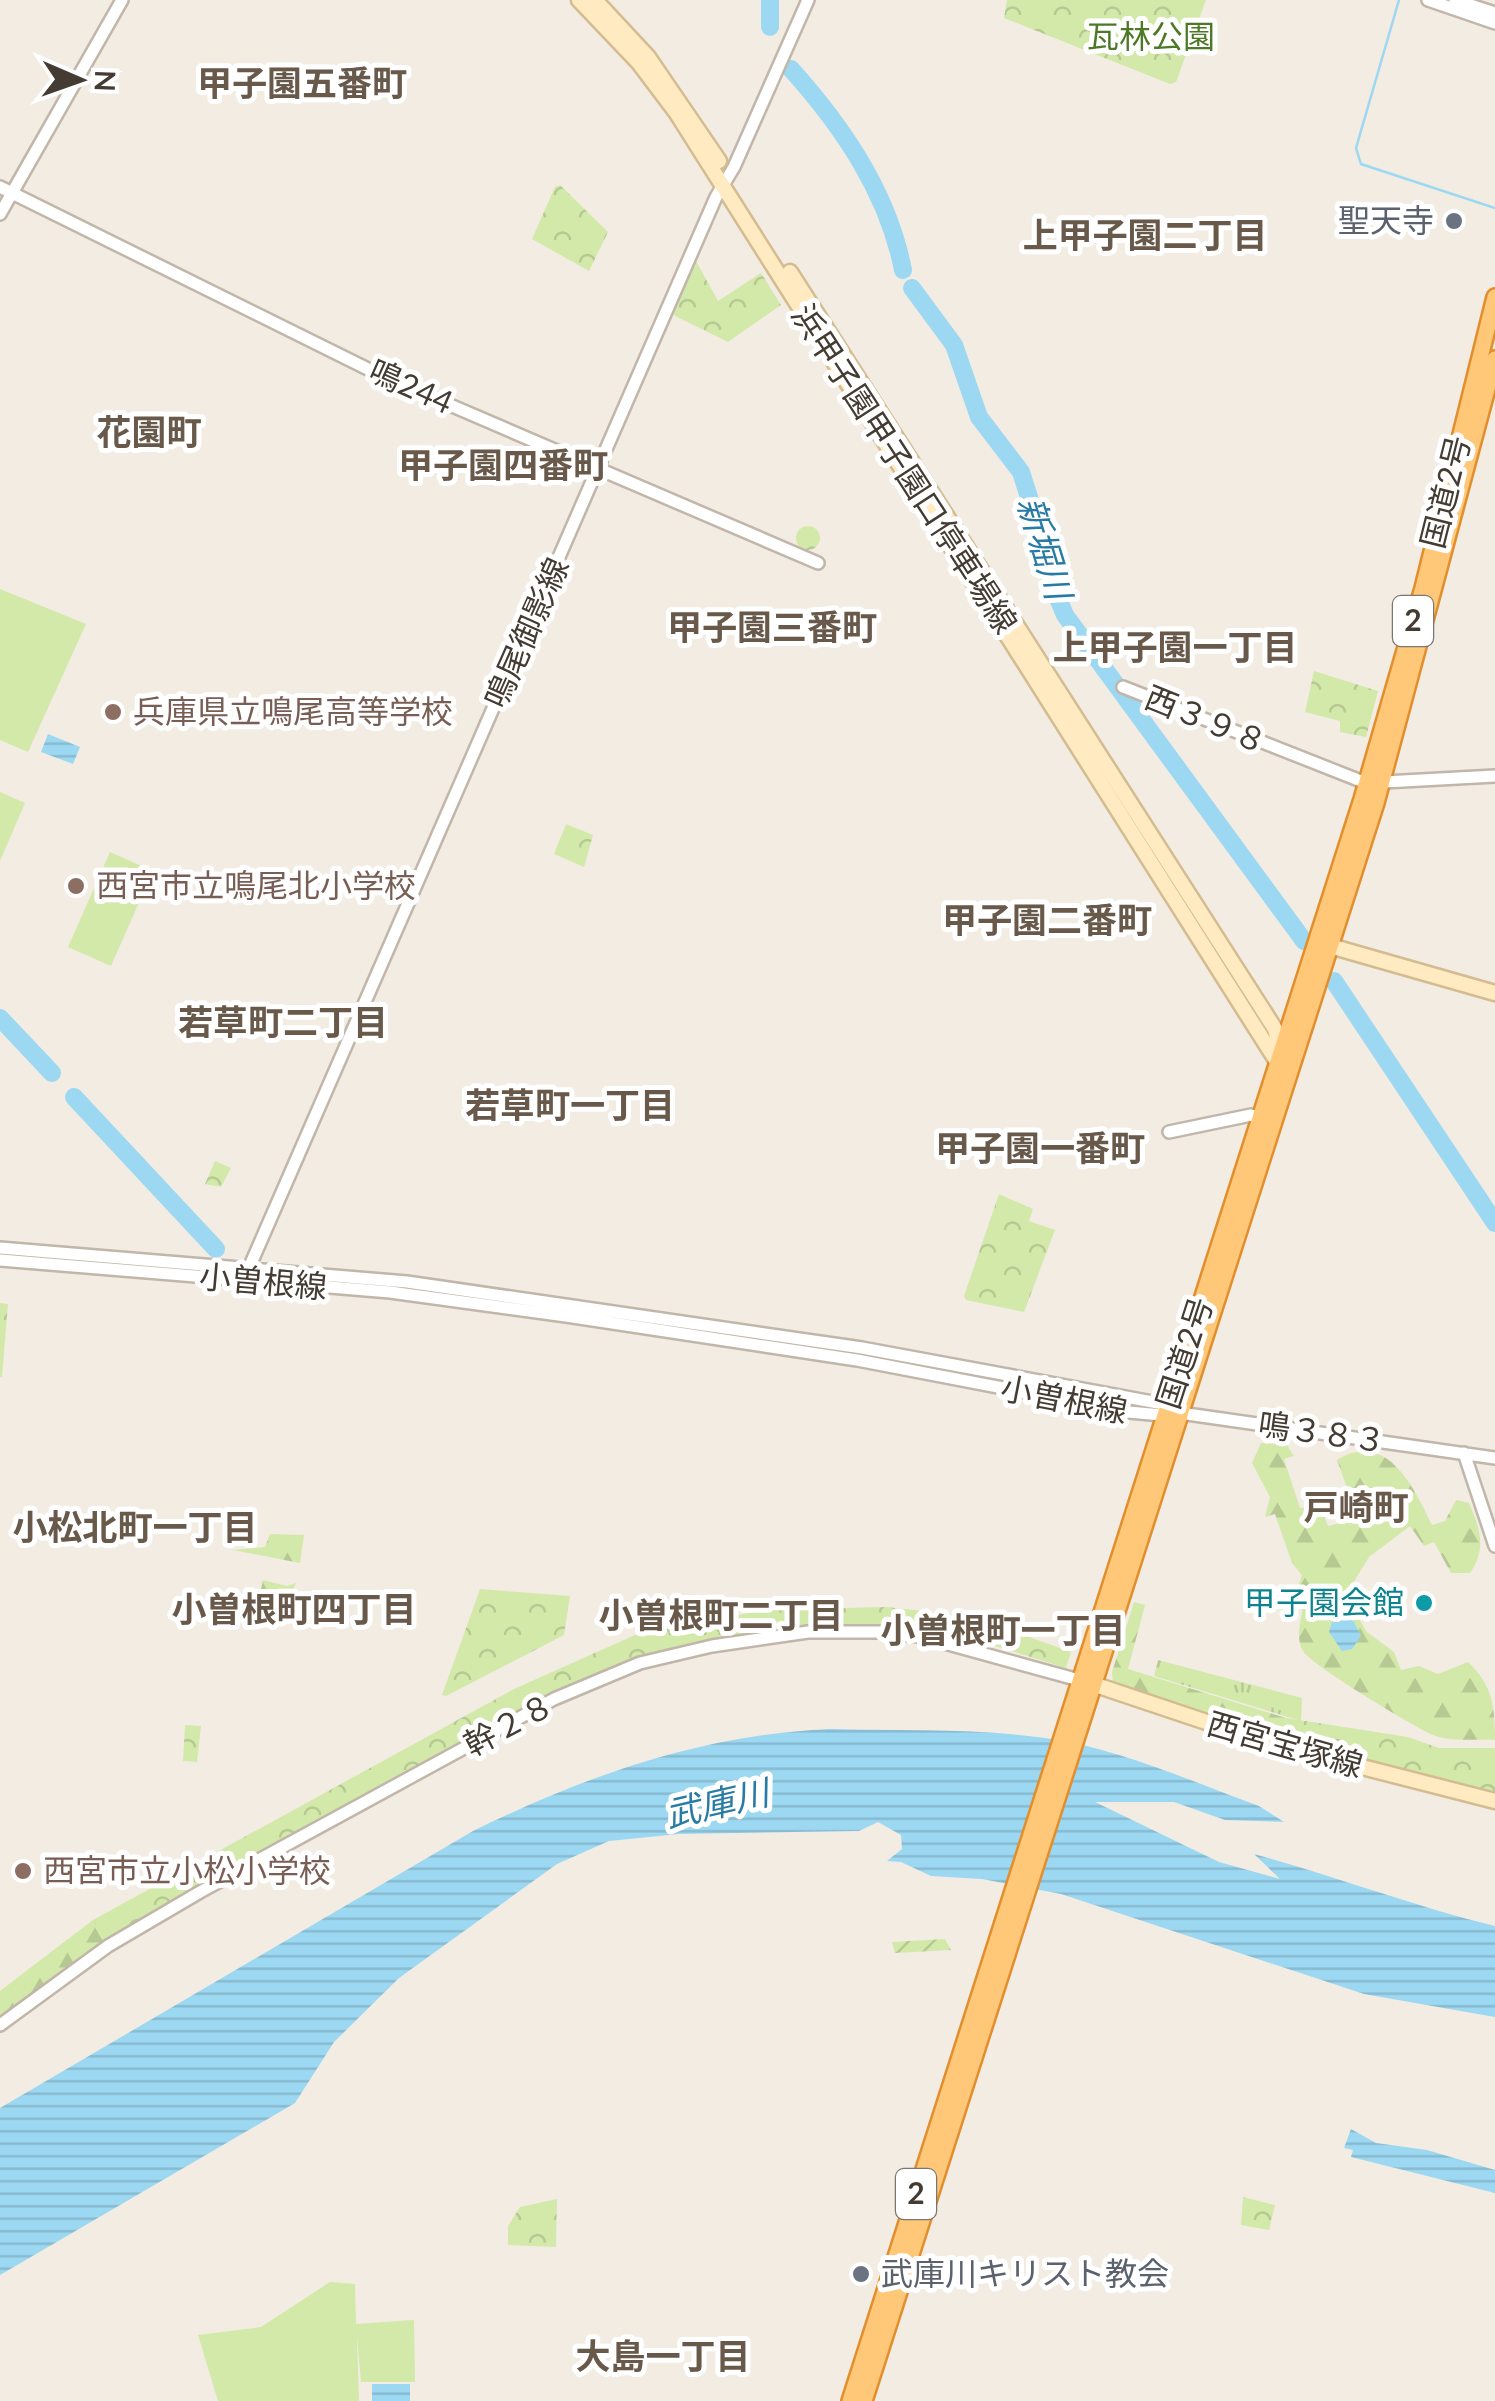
<svg xmlns="http://www.w3.org/2000/svg" width="1495" height="2401" viewBox="0 0 1495 2401" font-family="Lato,'Noto Sans JP',sans-serif">
	<defs>
		<pattern id="grass-tufts" width="24" height="20" patternUnits="userSpaceOnUse" patternTransform="scale(2.5)"><rect width="24" height="20" fill="#d3e9aa"/><path d="M3 7l-1-3M5 7V3M7 7l1-3M15 17l-1-3M17 17v-4M19 17l1-3" fill="none" stroke="#b6c993"/></pattern>
		<pattern id="forest-firs" width="22" height="20" patternUnits="userSpaceOnUse" patternTransform="scale(2.5)"><rect width="22" height="20" fill="#d3e9aa"/><path d="M5 1l3.5 6h-7zM16 11l3.5 6h-7z" fill="#b6c993"/></pattern>
		<pattern id="park-crowns" width="20" height="18" patternUnits="userSpaceOnUse" patternTransform="scale(2.5)"><rect width="20" height="18" fill="#d3e9aa"/><path d="M2 6a3 3 0 1 1 6 0M12 15a3 3 0 1 1 6 0" fill="none" stroke="#b6c993"/></pattern>
		<pattern id="garden-furrows" width="10" height="10" patternUnits="userSpaceOnUse" patternTransform="scale(2.5)"><rect width="10" height="10" fill="#d3e9aa"/><path d="M-1 1l2-2M0 10L10 0M9 11l2-2" fill="none" stroke="#b6c993"/></pattern>
		<pattern id="water-rules" width="6" height="5" patternUnits="userSpaceOnUse" patternTransform="scale(2.5)"><rect width="6" height="5" fill="#9cd8f2"/><path d="M0 2.5h6" fill="none" stroke="#88bad0"/></pattern>
	</defs>
	<rect width="100%" height="100%" fill="#f2ece3"/>
	<path fill="url(#grass-tufts)" d="M1158,1660L1302,1698L1301,1721L1154,1676Z"/>
	<path fill="url(#forest-firs)" d="M1261,1443L1287,1445L1294,1456L1284,1459L1300,1508L1320,1506L1328,1526L1358,1519L1337,1460C1387,1429 1414,1488 1432,1525L1445,1521L1456,1500L1469,1503C1480,1528 1487,1549 1470,1573H1451L1434,1542L1424,1546L1410,1526L1369,1557L1345,1596L1367,1632L1394,1652L1401,1670L1419,1666L1438,1674L1468,1662C1493,1685 1495,1708 1495,1740C1477,1739 1450,1742 1433,1735C1414,1727 1311,1665 1303,1651C1295,1637 1301,1622 1303,1606L1293,1602L1302,1575L1292,1563L1275,1514L1265,1517L1270,1497L1252,1463Z
		M270,1534L304,1535L300,1563L233,1550L265,1547Z
		M263,1580L287,1586L296,1583L289,1599L274,1598L261,1589Z
		M1134,1602L1145,1605L1128,1669L1286,1718L1278,1738L1113,1682L1112,1672Z
		M93,1920L104,1941L0,2016V1991Z"/>
	<path fill="url(#park-crowns)" d="M1007,0H1206L1176,82L1170,84L1004,18Z
		M560,185L608,232L589,271L532,239L555,187Z
		M696,261L718,301L761,273L781,305L728,342L677,317L673,314Z
		M796 538a12 12 0 1 1 24 0a12 12 0 1 1-24 0Z
		M1314,671L1378,691L1366,737L1340,732V721L1305,712Z
		M566,824L593,835L584,867L554,854Z
		M215,1161L231,1168L221,1187L205,1184Z
		M999,1194L1033,1209L1029,1221L1055,1230L1024,1312L966,1300L964,1296Z
		M0,1303L8,1304L2,1377H0Z
		M480,1589L570,1596L564,1635L446,1696L442,1695Z
		M886,1607L971,1616L1071,1652L1066,1668L973,1639L873,1627H806L644,1655L547,1695L104,1941L93,1920L514,1689L635,1635L764,1610Z
		M1286,1718L1408,1737L1439,1748H1495V1794L1278,1738Z
		M185,1725L201,1726L197,1762L183,1761Z
		M1243,2197L1275,2205L1269,2230L1241,2225Z
		M557,2199L556,2247L508,2245V2226L520,2207Z"/>
	<path fill="url(#garden-furrows)" d="M945,1939L951,1950L895,1953L892,1942Z"/>
	<path fill="#d3e9aa" d="M0,589L86,624L28,752L0,740Z
		M0,792L25,803L0,861Z
		M110,852L153,871L111,966L68,947Z
		M330,2282L355,2284L356,2324L414,2320L415,2382H361L357,2336L359,2401H218L198,2335L261,2327Z"/>
	<path fill="url(#water-rules)" d="M48,734L80,747L73,764L41,752Z
		M1328,1603L1354,1622L1361,1636L1352,1649L1342,1651L1329,1632L1333,1619Z
		M829,1729C902,1731 973,1728 1045,1738C1118,1748 1190,1781 1259,1806L1284,1822L1225,1820L1174,1802H1095L1219,1862L1280,1879L1254,1854C1335,1876 1413,1906 1495,1926V2017L1364,1994L1061,1894L982,1879L931,1876L901,1862L887,1861L902,1849L901,1835L878,1822L859,1831L679,1834L609,1841L557,1864L399,1978L334,2042L295,2103L0,2275V2108L473,1831C588,1775 700,1735 829,1729Z
		M1351,2129L1376,2143L1427,2150L1495,2170V2193L1351,2157L1353,2150L1344,2148Z
		M372,2384H410V2401H372Z"/>
	<g fill="none" stroke-linecap="round" stroke-linejoin="round">
		<path stroke="#9cd8f2" stroke-width="2.5" d="M1399,0L1356,148L1361,164L1495,208"/>
		<path stroke="#9cd8f2" stroke-width="18" d="M770,27V0
			M791,69C843,127 888,193 903,270
			M912,288L954,345L979,417L1021,472L1036,519L1043,562L1065,615L1304,941
			M1334,981L1495,1223
			M0,1018L52,1073
			M74,1097L216,1249"/>
		<defs>
			<path id="tertiary" d="M1428,0L1495,23
				M1455,0L1495,13
				M0,187L380,375L818,563
				M0,214L122,0
				M1123,687L1366,783L1495,776
				M1169,1132L1251,1115L1259,1118
				M0,1248L407,1282L862,1348L1169,1405L1180,1413L1495,1458
				M0,1260L390,1292L566,1316L857,1360L1129,1412L1172,1416
				M249,1268L716,197L734,167L808,0
				M1464,1453L1495,1546
				M0,2025L108,1946L200,1892L554,1699L640,1663L712,1646L808,1632H879L919,1636L1079,1680"/>
			<path id="secondary" d="M579,0L639,63L676,112L1281,1068
				M595,0L648,57L719,161
				M790,272L1275,1029L1281,1052
				M1323,944L1495,993
				M1084,1681L1272,1744L1495,1801"/>
			<path id="trunk" d="M850,2401L1362,799L1423,588L1495,297
				M864,2401L1376,803L1495,359"/>
		</defs>
		<use href="#tertiary" stroke="#c1b6a9" stroke-width="16"/>
		<use href="#secondary" stroke="#d4bc91" stroke-width="19"/>
		<use href="#trunk" stroke="#e38e2d" stroke-width="20"/>
		<use href="#tertiary" stroke="#fff" stroke-width="11"/>
		<use href="#secondary" stroke="#ffeac1" stroke-width="14"/>
		<use href="#trunk" stroke="#ffc879" stroke-width="15"/>
	</g>
	<g fill="#6b7280" stroke="#fff" stroke-width="4">
		<circle cx="1454" cy="221" r="10"/>
		<circle cx="861" cy="2274" r="10"/>
	</g>
	<g fill="#8d6e63" stroke="#fff" stroke-width="4">
		<circle cx="113" cy="712" r="10"/>
		<circle cx="76" cy="886" r="10"/>
		<circle cx="23" cy="1871" r="10"/>
	</g>
	<circle fill="#0f9aa8" stroke="#fff" stroke-width="4" cx="1424" cy="1603" r="10"/>
	<g text-anchor="middle" stroke-width="10" stroke-linejoin="round" paint-order="stroke">
		<g fill="#fff" stroke="#7c7670" stroke-width="2.5">
			<rect x="1393" y="596" width="40" height="50" rx="8"/>
			<rect x="896" y="2169" width="40" height="50" rx="8"/>
		</g>
		<g font-size="30" font-weight="bold" fill="#443c33">
			<text x="1413" y="631">2</text>
			<text x="916" y="2204">2</text>
		</g>
		<g font-size="32" fill="#4d7825" stroke="#fff">
			<text x="1151" y="48">瓦林公園</text>
		</g>
		<g font-size="32" fill="#5b616d" stroke="#fff" text-anchor="end">
			<text x="1434" y="232">聖天寺</text>
			<text x="881" y="2285" text-anchor="start">武庫川キリスト教会</text>
		</g>
		<g font-size="32" fill="#443c33" stroke="#fff">
			<text transform="translate(411 387) rotate(24)" y="11">鳴244</text>
			<text transform="translate(904 469) rotate(57)" y="11">浜甲子園甲子園口停車場線</text>
			<text transform="translate(1446 492) rotate(-76)" y="11">国道2号</text>
			<text transform="translate(527 633) rotate(-66)" y="11">鳴尾御影線</text>
			<text transform="translate(1206 720) rotate(22)" y="11">西３９８</text>
			<text transform="translate(263 1282) rotate(5)" y="11">小曽根線</text>
			<text transform="translate(1185 1353) rotate(-72)" y="11">国道2号</text>
			<text transform="translate(1064 1400) rotate(11)" y="11">小曽根線</text>
			<text transform="translate(1322 1433) rotate(8)" y="11">鳴３８３</text>
			<text transform="translate(509 1725) rotate(-28)" y="11">幹２８</text>
			<text transform="translate(1285 1745) rotate(16)" y="11">西宮宝塚線</text>
		</g>
		<g font-size="32" fill="#785e54" stroke="#fff" text-anchor="start">
			<text x="133" y="723">兵庫県立鳴尾高等学校</text>
			<text x="96" y="897">西宮市立鳴尾北小学校</text>
			<text x="43" y="1882">西宮市立小松小学校</text>
		</g>
		<g font-size="32" fill="#0d838f" stroke="#fff" text-anchor="end">
			<text x="1404" y="1614">甲子園会館</text>
		</g>
		<g font-size="35" font-weight="bold" fill="#68594a" stroke="#fff">
			<text x="302" y="96">甲子園五番町</text>
			<text x="1145" y="248">上甲子園二丁目</text>
			<text x="149" y="445">花園町</text>
			<text x="503" y="478">甲子園四番町</text>
			<text x="772" y="640">甲子園三番町</text>
			<text x="1175" y="660">上甲子園一丁目</text>
			<text x="1047" y="933">甲子園二番町</text>
			<text x="283" y="1035">若草町二丁目</text>
			<text x="570" y="1118">若草町一丁目</text>
			<text x="1040" y="1161">甲子園一番町</text>
			<text x="1356" y="1520">戸崎町</text>
			<text x="135" y="1540">小松北町一丁目</text>
			<text x="294" y="1622">小曽根町四丁目</text>
			<text x="721" y="1628">小曽根町二丁目</text>
			<text x="1003" y="1643">小曽根町一丁目</text>
			<text x="663" y="2369">大島一丁目</text>
		</g>
		<g font-size="35" font-style="italic" fill="#277ba4" stroke="#fff">
			<text transform="translate(1044 548) rotate(73)" y="12">新堀川</text>
			<text transform="translate(717 1804) rotate(-13)" y="12">武庫川</text>
		</g>
	</g>
	<g transform="translate(80 80) rotate(92)" stroke="#ffffff" stroke-width="8" paint-order="stroke">
	<path d="M0-8L18 38L0 25L-18 38Z" fill="#443c33"/>
	<text y="-15" font-size="28" font-weight="bold" text-anchor="middle" fill="#443c33">N</text>
	</g>
</svg>
